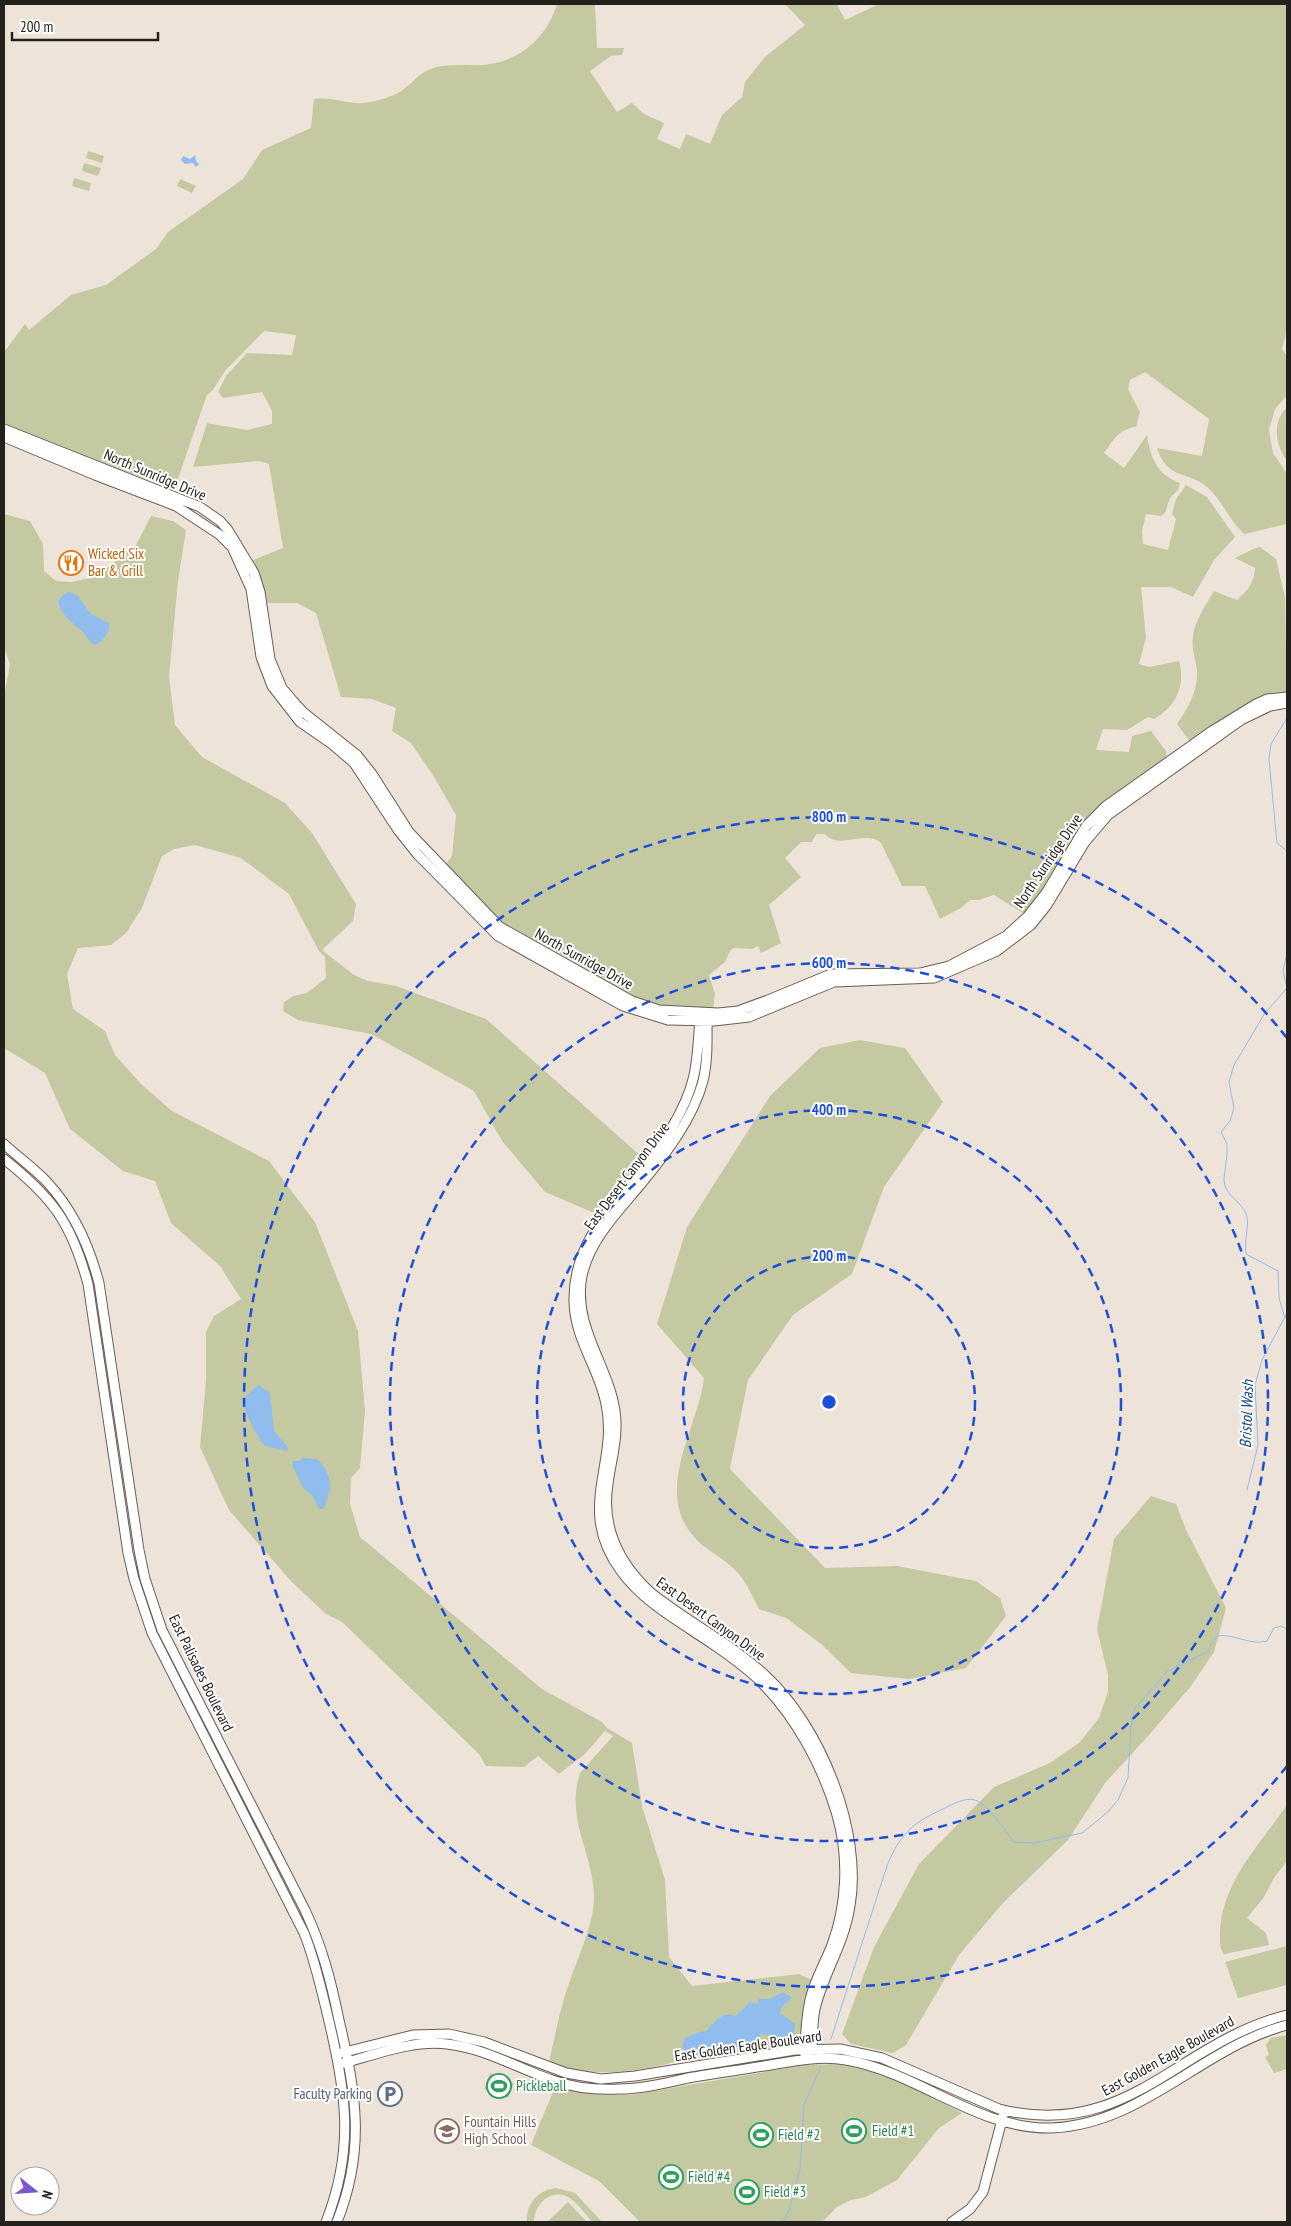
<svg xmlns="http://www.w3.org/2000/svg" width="1291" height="2226" viewBox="0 0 1291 2226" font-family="'PT Sans Narrow',sans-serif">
	<rect width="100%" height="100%" fill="#eee3d9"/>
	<path fill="#c4c9a2" d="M557,4H595L597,48H624L622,55L611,56L590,71L617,112L632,103L644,114L664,123L657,139L680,149L686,134L710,144L722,115L742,97L745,82L765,57L805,25L785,4H837L845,20L879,4H1287V330L1282,349L1287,356V395L1275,409L1269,430L1273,453L1287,474V524L1244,534C1229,520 1222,500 1207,487C1187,470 1168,481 1157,448L1202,456L1209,419L1145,372L1130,380L1128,389L1140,412L1136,427C1119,429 1114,439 1104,453L1124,468L1147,435C1150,457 1157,475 1180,483L1178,490L1170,498L1165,513L1161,516L1146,514L1142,531L1143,544L1168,550L1176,519L1172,514L1176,499L1186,485L1207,497L1235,537L1214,560L1193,597L1171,587H1141L1146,638L1139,664L1149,667L1179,661C1186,685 1176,707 1154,719L1148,717L1127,730L1103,729L1096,750L1129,752L1132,736L1151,731L1166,751L1167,760L1107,801L1026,915L994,895L979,900H970L961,908L940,919L925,886H902L881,843C865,829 840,851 825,834H816L812,842H801L785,858L801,877L769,905L781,943L761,953L758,946L752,949L734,948L730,951L725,962L709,975L715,994L713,1009L652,1006L514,935L444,867L452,856L456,815L434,777L411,743L392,731L396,708L372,699L341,697L316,613L297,603H264L251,561L283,548L269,464L259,461L193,467L207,423L247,430L272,424V411L262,392L223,398L218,392L226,376L247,353L292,355L296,335L264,331L225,371L213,390L207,395L174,490L4,426V352L25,324L29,330L71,295L106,285L156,249L168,232L243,179L262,150L311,128L314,99C329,97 342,102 356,103C368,104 385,99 396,94C409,88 417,74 430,69C447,63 465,66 483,65C519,62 547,38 557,4Z
		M88,151L104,156L102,163L86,158Z
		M84,163L101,168L98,176L82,171Z
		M74,178L91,183L89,191L72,186Z
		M180,179L196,186L192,193L177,186Z
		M1287,407V461C1275,445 1272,422 1287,407Z
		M4,514L30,521L43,544L44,571L56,581L71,582L96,577L136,545L151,516L173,521L186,530L178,581L169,677L175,725L202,757L285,803L312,833L356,904L353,921L322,950L354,975L368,981L396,986L486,1019L642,1157L599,1215L545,1192L502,1141L474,1091L371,1034L298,1020L283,1011L284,1002L293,996L307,993L326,978L325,957L319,951L289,894L241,858L195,845L174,849L162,856L142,908L126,933L111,945L78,948L67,974L73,1009L105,1031L115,1055L141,1084L172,1111L269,1161L315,1222L358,1331L365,1411L360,1468L351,1478L350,1504L360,1537L542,1689L602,1722L607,1728L632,1743L642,1806L665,1880L669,1957L692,1986L799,1974L812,1980L804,2005L801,2039L797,2044L679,2061C636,2072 592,2079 549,2062C554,2041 558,2019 564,1999C572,1970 595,1925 594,1896C593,1852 565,1819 580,1773L613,1736L605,1731L585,1754L559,1774L538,1756L524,1767L486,1766L479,1754L342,1622L326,1614L291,1581L229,1510L200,1447L206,1380V1332L214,1316L241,1299L220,1266L171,1223L155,1181L123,1171L70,1129L45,1073L4,1048V696L10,664L4,647Z
		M1260,547L1276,559L1285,597L1287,694L1191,743L1177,724C1188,708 1198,691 1197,671C1196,659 1191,649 1193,636C1195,620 1206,605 1214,591L1237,600C1248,590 1254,583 1255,568L1235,558L1253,549Z
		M860,1040L905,1048L943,1102L884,1187L852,1274L793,1315L748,1380L730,1469L825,1568L897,1566L976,1581L1000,1598L1006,1616L966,1668L909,1679L851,1673L821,1644L786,1618L759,1609C753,1598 747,1583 738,1573C726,1559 706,1551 694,1537C653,1491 698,1428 704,1378L657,1324L687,1227L770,1096L820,1048Z
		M1151,1496L1176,1504L1187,1532L1226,1608L1214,1652L1191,1686L1149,1735L1105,1783L1068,1840L1002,1904L959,1955L906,2045L893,2053L851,2044L842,2034L874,1947L919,1864L994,1787L1050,1763L1080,1742L1099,1718L1108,1692V1675L1097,1629L1114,1539Z
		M1287,1805V1861L1274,1878L1264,1897L1247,1918L1266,1933L1269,1945L1224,1954C1219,1948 1220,1939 1220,1932C1222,1882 1260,1844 1287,1805Z
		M1287,1946V1985L1238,1998L1225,1962Z
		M1287,2035V2069L1274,2073L1265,2057L1269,2055L1266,2045L1271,2038Z
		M840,2064C883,2072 923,2092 962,2113L939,2128L897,2180L866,2197L851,2200L837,2207L822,2222H640L599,2181L531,2145L555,2087L591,2094L631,2095L804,2065Z
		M490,2073L514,2083L508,2098L484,2089Z
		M556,2188L575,2193L602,2222H592C586,2215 579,2205 571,2199C553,2186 534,2203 534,2222H527C526,2204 537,2190 556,2188Z
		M568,2202L587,2222H547Z"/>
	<path fill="#91bcee" d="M195,155L196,161L199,164L196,167L193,163L185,164L181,160L183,156L190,159Z
		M68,592L77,595L91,614L109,623C110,632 104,641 95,645L91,643C82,626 64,622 58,602L62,596Z
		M259,1385L270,1393L274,1431L287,1446L288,1451C284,1450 267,1447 265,1446C260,1443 242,1407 243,1401C244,1398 256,1386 259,1385Z
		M303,1458L317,1459C333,1474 333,1490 323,1509H319L312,1495L303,1488L292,1465L293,1461H299Z
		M783,1992L792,1998L782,2006L780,2013L795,2024L793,2039C778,2044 778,2042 768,2035L760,2034L758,2045L753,2044L747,2048L737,2047L719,2053H704L696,2057H689C683,2051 681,2045 685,2038L699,2032L706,2031C716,2021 720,2011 736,2016L750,2002L757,2004L759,1999H770Z"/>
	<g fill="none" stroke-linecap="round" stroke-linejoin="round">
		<path stroke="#91bcee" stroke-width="1" d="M1287,718L1271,744L1269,759L1277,843L1287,851
			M1285,1318L1279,1298L1278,1271L1246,1254C1244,1241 1249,1227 1247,1216C1243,1202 1225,1196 1224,1181C1224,1170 1228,1158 1227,1146C1227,1142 1223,1137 1221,1132L1230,1121L1234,1108L1229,1082L1234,1065L1265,1013L1287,988L1283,971L1287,953
			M1247,1490L1258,1445L1255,1385L1262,1360L1287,1313
			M831,2039L887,1866C900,1833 914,1822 945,1808C953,1804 966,1797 975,1800C987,1803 1006,1832 1014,1842L1034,1843L1082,1833L1108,1812L1118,1800L1128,1778L1131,1726L1135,1708L1168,1671L1207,1652L1217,1636C1234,1633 1249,1646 1267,1641L1274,1628L1281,1626L1287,1629
			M783,2222L789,2211L800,2170L804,2105L821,2066"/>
		<defs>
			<path id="secondary" d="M4,429L200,507L220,521L228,530L254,573L260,592L270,659L282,688L293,701L303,712L357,755L372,774L409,832L500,927L632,1001L659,1010L718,1013L738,1011L768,1000L831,974L920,973L949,966L1006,936L1028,916L1046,893L1086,826L1106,806L1212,731L1256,704L1267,699L1287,697
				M4,437L95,475L176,506L220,535L232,547L251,589L261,657L272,686L300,722L332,744L354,763L398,830L418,855L498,936L623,1006L668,1020L714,1021L749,1017L834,982L934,978L997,951L1031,925L1047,905L1085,842L1108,815L1241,720L1270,706L1287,703
				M700,1016C697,1065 697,1086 671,1129C637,1187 572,1228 574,1302C575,1340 599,1368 606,1404C619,1464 575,1509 621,1571C644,1603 682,1623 714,1645C730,1656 747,1668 761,1682C796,1717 823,1767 837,1815C849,1857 847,1904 832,1945C825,1963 814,1981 810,2000C806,2019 805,2040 805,2059
				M707,1017C707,1038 708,1061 703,1081C693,1119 665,1155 641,1184C618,1212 590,1239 582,1276C571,1332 618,1375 616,1428C616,1447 610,1466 608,1484C601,1528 619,1563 650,1592C687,1622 731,1643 766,1676C821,1727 863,1832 850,1906C844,1945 823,1974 815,2009C812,2025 812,2042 812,2058
				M4,1144C18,1157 34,1168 47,1182C74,1211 89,1245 99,1283L139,1550L145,1579L162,1630L305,1910C322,1946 331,1981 339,2020C356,2093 366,2149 337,2222
				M4,1159C53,1198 71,1222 88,1284L128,1553L134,1579L152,1633L304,1933C315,1960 321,1988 328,2017C346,2092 355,2148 326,2222
				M341,2053L413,2035L449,2034L484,2042L566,2073L601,2079L635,2076L795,2050L840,2049L882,2058L999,2109C1128,2141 1176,2043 1287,2015
				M344,2063C377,2054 413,2040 447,2044C485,2048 519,2069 555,2081C575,2088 598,2090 619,2089C641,2089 666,2083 688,2078C717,2073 747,2069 776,2064C799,2060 823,2056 846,2060C918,2072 977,2130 1052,2128C1143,2124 1203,2047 1287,2025
				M952,2222L970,2209L983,2192L1003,2116"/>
		</defs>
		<use href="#secondary" stroke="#675e55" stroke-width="11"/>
		<use href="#secondary" stroke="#fff" stroke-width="9"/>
	</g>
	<g fill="none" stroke="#1d4ed8" stroke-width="2.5" stroke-dasharray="9 6">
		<circle cx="829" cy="1402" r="146"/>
		<circle cx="829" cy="1402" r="292"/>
		<circle cx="829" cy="1402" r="439"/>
		<path d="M1287 1766A585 585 0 1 1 1287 1038"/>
	</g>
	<defs>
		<symbol id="restaurant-ring" viewBox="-11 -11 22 22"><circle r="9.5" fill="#fff" stroke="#e8710a" stroke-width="1.5"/><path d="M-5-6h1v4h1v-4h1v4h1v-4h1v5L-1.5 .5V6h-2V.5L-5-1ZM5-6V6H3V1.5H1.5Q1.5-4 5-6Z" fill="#e8710a"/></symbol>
		<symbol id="stadium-ring" viewBox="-11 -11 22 22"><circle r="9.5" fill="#fff" stroke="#2e9e5b" stroke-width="1.5"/><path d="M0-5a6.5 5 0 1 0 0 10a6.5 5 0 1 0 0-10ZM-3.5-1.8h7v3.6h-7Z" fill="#2e9e5b"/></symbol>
		<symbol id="parking-ring" viewBox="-11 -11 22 22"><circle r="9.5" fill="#fff" stroke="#5c6f8a" stroke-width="1.5"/><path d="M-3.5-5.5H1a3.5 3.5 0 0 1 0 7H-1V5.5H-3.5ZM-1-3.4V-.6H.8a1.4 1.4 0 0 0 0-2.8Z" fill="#5c6f8a"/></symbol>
		<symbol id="school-ring" viewBox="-11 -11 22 22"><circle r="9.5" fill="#fff" stroke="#8d6e63" stroke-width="1.5"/><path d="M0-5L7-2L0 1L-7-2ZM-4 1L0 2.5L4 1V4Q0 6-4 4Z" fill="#8d6e63"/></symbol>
	</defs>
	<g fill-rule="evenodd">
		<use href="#restaurant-ring" x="57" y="549" width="28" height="28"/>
		<use href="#stadium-ring" x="485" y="2072" width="28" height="28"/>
		<use href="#parking-ring" x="376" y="2080" width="28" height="28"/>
		<use href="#school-ring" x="433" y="2117" width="28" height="28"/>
		<use href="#stadium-ring" x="840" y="2117" width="28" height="28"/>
		<use href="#stadium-ring" x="747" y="2121" width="28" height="28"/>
		<use href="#stadium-ring" x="657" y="2163" width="28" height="28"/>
		<use href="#stadium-ring" x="733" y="2178" width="28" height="28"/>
	</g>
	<g text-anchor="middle" stroke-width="4" stroke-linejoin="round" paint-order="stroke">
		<g font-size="15" fill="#24201c" stroke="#fff">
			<text transform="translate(155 475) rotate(23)" y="5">North Sunridge Drive</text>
			<text transform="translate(1048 861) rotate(-56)" y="5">North Sunridge Drive</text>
			<text transform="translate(584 959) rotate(29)" y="5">North Sunridge Drive</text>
			<text transform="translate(627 1176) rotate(-53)" y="5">East Desert Canyon Drive</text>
			<text transform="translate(711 1619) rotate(36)" y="5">East Desert Canyon Drive</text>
			<text transform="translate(201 1673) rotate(64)" y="5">East Palisades Boulevard</text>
			<text transform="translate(748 2046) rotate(-8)" y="5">East Golden Eagle Boulevard</text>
			<text transform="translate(1168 2056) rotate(-29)" y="5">East Golden Eagle Boulevard</text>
		</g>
		<g font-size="15" fill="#c56008" stroke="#fff" text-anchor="start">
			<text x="88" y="559">Wicked Six<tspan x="88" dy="17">Bar &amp; Grill</tspan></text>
		</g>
		<g font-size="15" fill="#27864d" stroke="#fff" text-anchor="start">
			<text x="516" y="2091">Pickleball</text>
			<text x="872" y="2136">Field #1</text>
			<text x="778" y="2140">Field #2</text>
			<text x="688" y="2182">Field #4</text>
			<text x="764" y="2197">Field #3</text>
		</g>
		<g font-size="15" fill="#4e5e75" stroke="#fff" text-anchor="end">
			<text x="372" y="2099">Faculty Parking</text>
		</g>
		<g font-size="15" fill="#785e54" stroke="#fff" text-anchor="start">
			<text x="464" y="2127">Fountain Hills<tspan x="464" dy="17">High School</tspan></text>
		</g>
		<g font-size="16" font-style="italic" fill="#084883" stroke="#fff">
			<text transform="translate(1246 1414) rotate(-88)" y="6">Bristol Wash</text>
		</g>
	</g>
	<circle cx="829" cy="1402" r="8" fill="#1d4ed8" stroke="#fff" stroke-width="2.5"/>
	<g font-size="15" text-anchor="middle" font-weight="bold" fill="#1d4ed8" stroke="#fff" stroke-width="4" stroke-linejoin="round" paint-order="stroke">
		<text x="829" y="822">800 m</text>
		<text x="829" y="968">600 m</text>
		<text x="829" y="1115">400 m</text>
		<text x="829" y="1261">200 m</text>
	</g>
	<rect width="1291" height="2226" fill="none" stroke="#24201c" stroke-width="10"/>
	<g transform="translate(35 2191) rotate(107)"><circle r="24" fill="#ffffff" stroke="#a7a6a4"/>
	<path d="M0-4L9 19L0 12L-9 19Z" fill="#7c56d0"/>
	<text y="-8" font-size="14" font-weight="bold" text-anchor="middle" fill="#24201c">N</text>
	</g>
	<path d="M12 32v8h146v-8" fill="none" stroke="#24201c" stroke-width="2.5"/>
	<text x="20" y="32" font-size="15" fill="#24201c" stroke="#ffffff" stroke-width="4" paint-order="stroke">200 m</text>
</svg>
